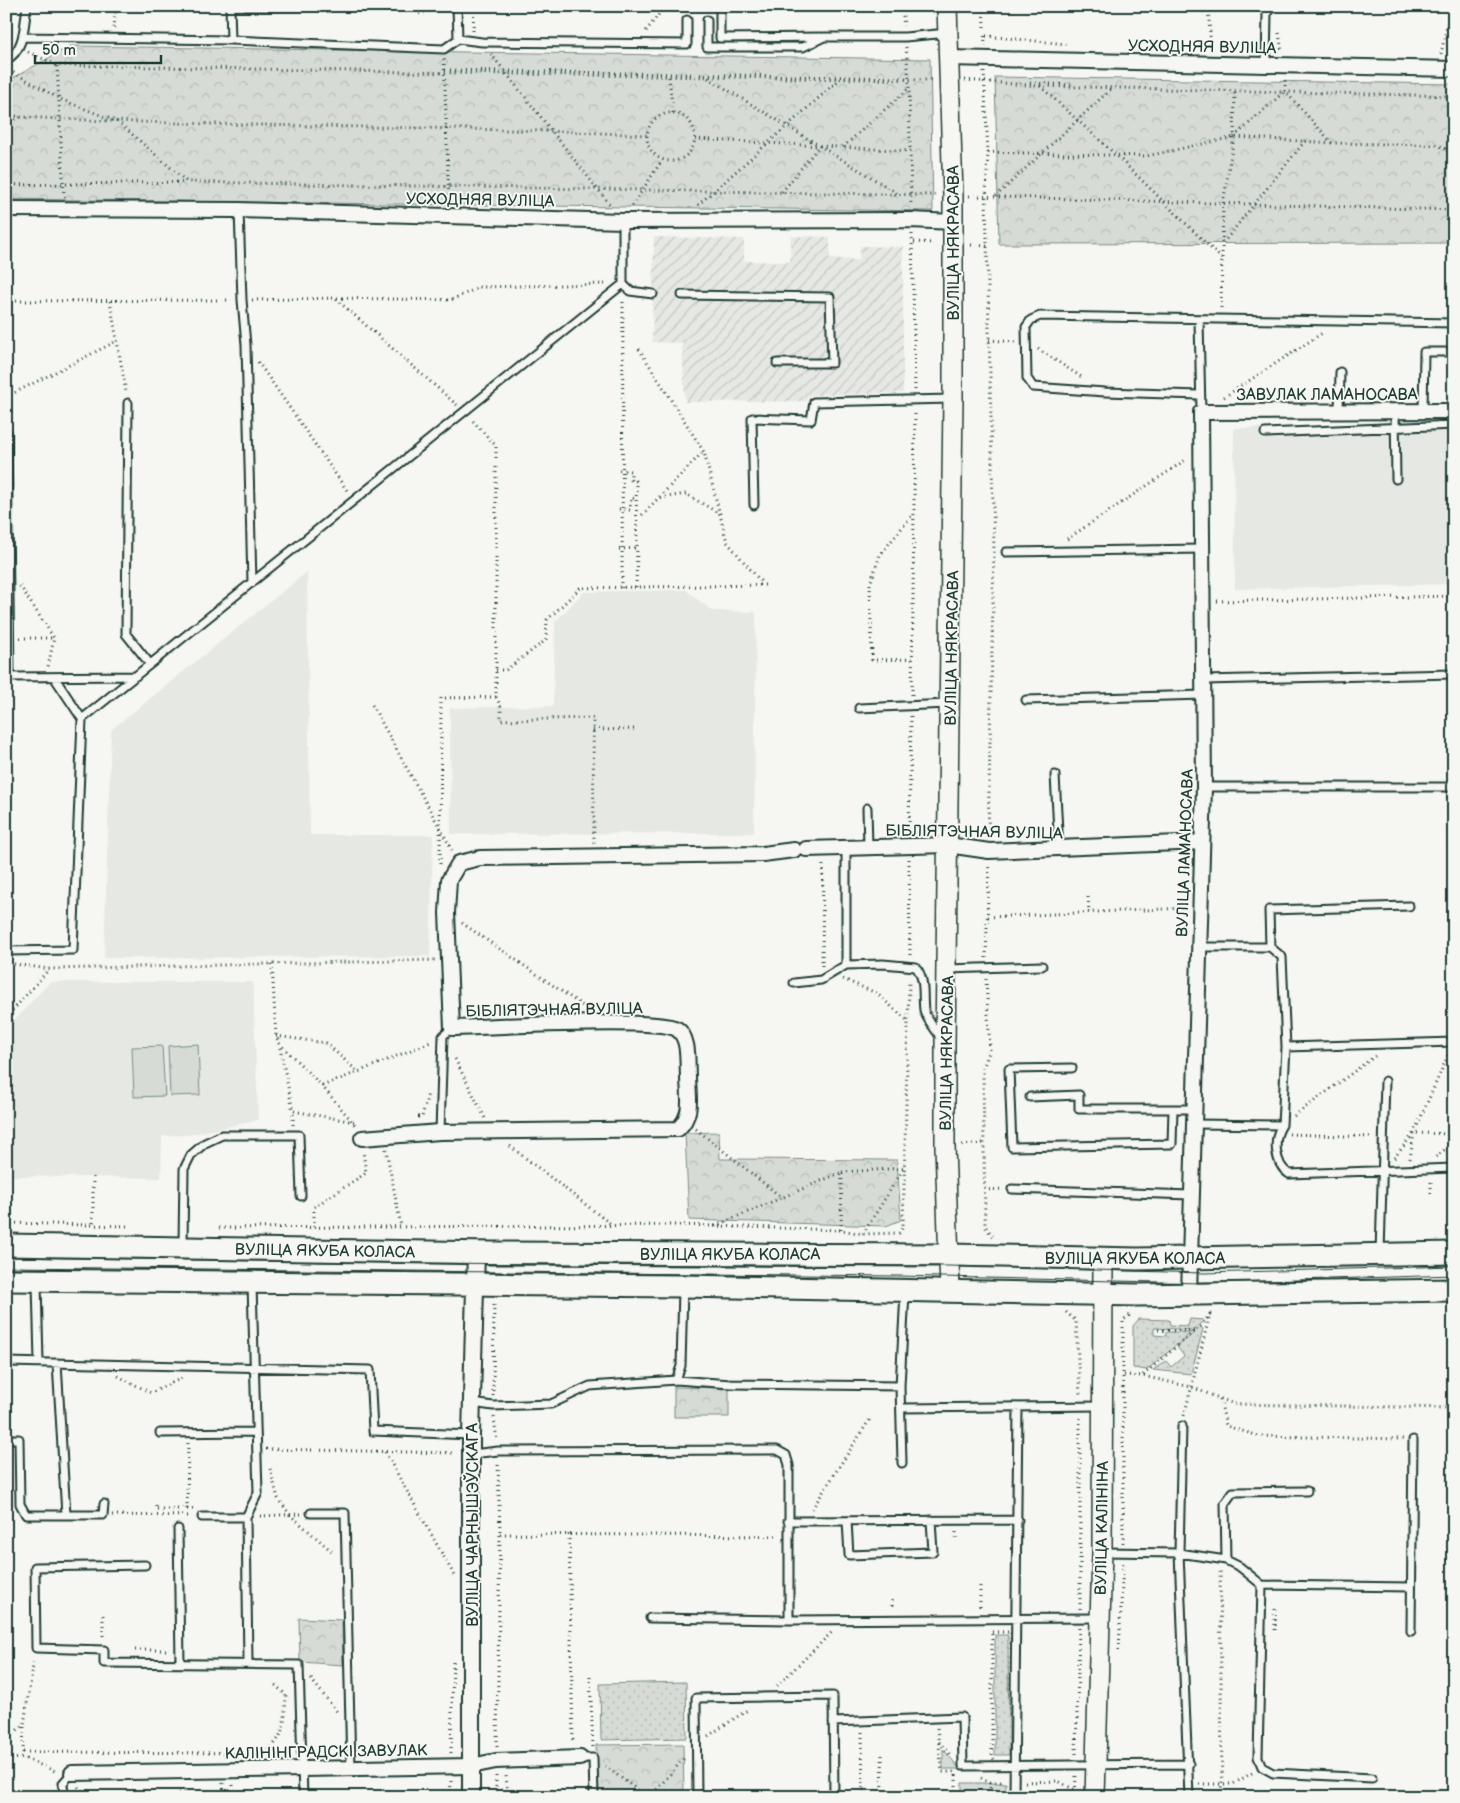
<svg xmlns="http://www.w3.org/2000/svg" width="1460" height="1803" viewBox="0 0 1460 1803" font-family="'Balsamiq Sans',sans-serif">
	<defs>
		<pattern id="industrial-furrows" width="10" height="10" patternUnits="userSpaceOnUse" patternTransform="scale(1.25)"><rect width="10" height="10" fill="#e6e8e4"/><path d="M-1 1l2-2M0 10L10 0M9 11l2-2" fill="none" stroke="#c5c8c4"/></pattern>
		<pattern id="grass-dots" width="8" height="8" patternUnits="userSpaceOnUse" patternTransform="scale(1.25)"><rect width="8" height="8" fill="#d6dbd6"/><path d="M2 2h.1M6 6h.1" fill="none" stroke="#b7bdb8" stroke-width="1.8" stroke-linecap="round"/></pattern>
		<pattern id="forest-crowns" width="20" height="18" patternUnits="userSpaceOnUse" patternTransform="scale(1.25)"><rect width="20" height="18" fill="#d6dbd6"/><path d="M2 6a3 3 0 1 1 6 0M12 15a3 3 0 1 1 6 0" fill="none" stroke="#b7bdb8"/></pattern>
	</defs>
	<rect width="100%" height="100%" fill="#f6f6f2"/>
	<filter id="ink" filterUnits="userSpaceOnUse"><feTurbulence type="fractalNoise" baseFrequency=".02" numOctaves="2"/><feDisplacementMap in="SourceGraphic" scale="10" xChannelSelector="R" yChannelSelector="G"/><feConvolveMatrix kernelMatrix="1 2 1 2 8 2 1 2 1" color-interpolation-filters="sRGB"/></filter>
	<g filter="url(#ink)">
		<path fill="#e6e8e4" d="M1454,427V584L1235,589L1234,428Z
			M307,572L310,835H433L430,956L104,958L111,730Z
			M686,590L712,611L756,612L754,833L451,834L450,708L553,706L555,622L584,592Z
			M50,982H253L258,1120L188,1135L162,1136L161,1178L6,1176L9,1026Z"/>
		<path fill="url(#industrial-furrows)" d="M791,236L830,237V259L859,260L860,246L903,247V393L809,395L806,401L685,402L682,343L652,342L654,237L744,239V261L790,262Z"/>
		<path fill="url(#grass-dots)" stroke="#7a8c85" d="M1139,1319L1169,1320L1170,1325L1188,1326L1190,1319L1204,1320L1194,1330L1154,1328V1335L1166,1336V1332H1192L1147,1370L1133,1368V1326Z
			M1201,1327L1203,1329L1191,1374L1153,1370L1166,1361L1171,1367L1184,1356L1177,1347Z
			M995,1635H1008L1009,1755H995Z
			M686,1682L687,1738L601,1740L600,1684Z"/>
		<path fill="url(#forest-crowns)" stroke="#7a8c85" d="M70,46L930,59L933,211L6,199V78L15,77Z
			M995,77L1454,84V243L999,244Z
			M719,1132L720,1159L897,1160L901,1220L886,1226L689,1220L685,1133Z
			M674,1387L729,1388V1417H674Z
			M299,1618L342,1620L343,1665L300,1662Z
			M683,1744L684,1797H599L596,1745Z
			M962,1783H1006V1797H962Z"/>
		<path fill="#d6dbd6" stroke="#7a8c85" d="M198,1044L200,1095L170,1096L168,1046Z
			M162,1046L165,1096L134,1097L132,1047Z
			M943,1749L960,1769H943Z"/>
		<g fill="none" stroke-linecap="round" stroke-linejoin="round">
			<defs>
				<path id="service" d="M230,6H371
					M230,6L231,40
					M457,6L458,39
					M720,6V38L821,37
					M707,20V47H803L824,37H905L948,33
					M23,37L231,40L444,49L458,39L482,42L687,44V20
					M6,60C25,51 24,24 27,6
					M1266,65L1267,13L1272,6
					M239,210L242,300L246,345L252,583
					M623,221V284L630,291L653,294
					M682,295L830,297L832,363H777
					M1199,320L1201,412
					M1200,395L1105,392L1033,387L1027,378L1026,327L1031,320L1040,316L1454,323
					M128,403L126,634L150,664
					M1395,411L1396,479
					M1423,411L1424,352H1454
					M1339,412L1340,372
					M7,432L10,677L136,676
					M1265,433L1454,425
					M754,505L752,418L811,420L814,402L953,399
					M1006,552L1202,549
					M1204,680L1453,674
					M1026,700L1204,695
					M859,708L948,704
					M82,719L623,284
					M1055,775L1059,850
					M1204,787H1454
					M867,808L868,847
					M846,848V965L883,964L916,967C926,980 922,995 924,1010C926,1019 936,1030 941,1038
					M1409,906L1269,910L1270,947L1282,957L1286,1047L1282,1125C1273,1138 1274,1164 1289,1174L1454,1168
					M1199,947H1270
					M6,951L73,950L82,719L54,677
					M947,969L1042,966
					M794,983L821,980L846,965
					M1286,1047L1454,1042
					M1072,1068L1009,1069L1012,1147L1172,1144L1173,1109
					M1030,1097L1079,1095V1109H1194
					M1193,1124L1282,1125
					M440,1132L443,1036L452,1028
					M1012,1189L1191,1195
					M183,1246L184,1169L191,1155L205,1143L222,1135H299L301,1196
					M1380,1253L1385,1081
					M37,1283L39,1362
					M6,1362L370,1370L373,1431L471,1435
					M676,1380L681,1366L683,1289
					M473,1403L493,1406L551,1404L590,1386L676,1380L731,1384L900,1386
					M902,1408L1101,1406
					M1182,1426L1179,1553L1189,1797
					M160,1433L255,1432
					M6,1439H19L20,1504L26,1515H66L57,1363
					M472,1454L498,1451L777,1450L786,1455L789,1465V1620L1098,1618
					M902,1463L900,1386L905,1293
					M311,1513H345L351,1768
					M66,1515H103L104,1504
					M202,1517H246L258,1493L252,1285
					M246,1517L248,1663
					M788,1521L1018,1520
					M847,1521L849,1555L933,1552L931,1520
					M178,1529L180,1663
					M1102,1552L1179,1553L1226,1560L1240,1567L1262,1585L1411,1587
					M1226,1560L1225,1503L1233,1492L1307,1491
					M145,1565L35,1567L36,1648L104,1650V1663L299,1665L303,1797
					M1262,1585L1258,1757L1262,1767L1273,1773L1372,1778
					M650,1618L789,1620
					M1411,1631L1413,1440
					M833,1722L962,1717L963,1766L1189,1764
					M580,1758H593L594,1797
					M64,1796L63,1783L72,1773
					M697,1797L696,1698L833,1696L834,1797
					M1014,1797L1018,1407"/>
				<path id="minor" d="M949,58L1454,69
					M6,209L239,210L623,221L911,220L953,222
					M806,849L948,845L989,851L1202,842
					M362,1138L440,1132L678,1129C694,1114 688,1096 688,1076C687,1062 690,1038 677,1029C657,1017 486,1027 452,1028L447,913L449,880L459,863L480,858L763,854L794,850
					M1189,1294L1204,787L1201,412L1454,411
					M72,1773L471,1766L496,1761L580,1758"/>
				<path id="tertiary" d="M471,1797V1435L476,1252"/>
				<path id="secondary" d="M947,6L953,196V399L945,1045V1146L950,1290
					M1095,1797L1102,1552L1103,1259"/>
				<path id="primary" d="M6,1245L492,1253L949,1255L1137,1259L1454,1253
					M6,1280L683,1286L1137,1295L1454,1290"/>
			</defs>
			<use href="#service" stroke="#1f3d34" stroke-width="11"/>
			<use href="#minor" stroke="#1f3d34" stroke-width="18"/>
			<use href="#tertiary" stroke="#1f3d34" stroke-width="20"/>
			<use href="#secondary" stroke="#1f3d34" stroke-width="22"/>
			<use href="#primary" stroke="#1f3d34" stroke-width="25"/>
			<path stroke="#1f3d34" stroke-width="3" stroke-dasharray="1 4" stroke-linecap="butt" d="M416,6L417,14L431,11L439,6
				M902,6L904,26
				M983,6L985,46
				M1208,6L1211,48
				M114,28L116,6
				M473,31L474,6
				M646,31L665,6
				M1279,33L1282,52
				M986,36L1066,44
				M906,47L909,81L911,205
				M28,52L57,65
				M491,54L611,206
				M1441,54L1451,6
				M444,59L449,203
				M9,70L60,99L118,122L187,182L935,195
				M445,70L909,78
				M984,72L988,152L986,196L994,552L988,838
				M669,77L673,113
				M708,78L897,193
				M965,80L1039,86L1454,96
				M1285,80V91L1332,143
				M1030,83L1073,85
				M1040,86L1117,156L1222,259
				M647 137a24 24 0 1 1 48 0a24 24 0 1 1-48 0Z
				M6,114L21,117C229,128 438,125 647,135
				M6,124L20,117
				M1234,137L1285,91
				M695,139L911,151
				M843,147L909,88
				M988,152L1147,156L1234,137L1332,143L1438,145L1454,153
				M6,185L186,182
				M782,192L819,146
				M969,196L1454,210
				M996,196L1112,88
				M64,197L57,65L507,74L933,80
				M698,205L839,80
				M632,206L662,160
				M912,234L915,390
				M914,242L933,243
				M1223,243L1305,141
				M971,245L987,246
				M336,299L457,405
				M252,300L335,298L451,300L480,287L605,284
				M6,301L231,300
				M110,301L126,392
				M1221,308L1223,204L1234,137L1235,90
				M989,340L1016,342
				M639,349L704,452L727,542L763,584
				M1038,349L1083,378
				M258,362L348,492
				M6,397L117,341
				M1224,397L1324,332
				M660,498L686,494L720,514
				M619,509L630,510L631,498L636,499
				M642,515L703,452
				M1067,539L1187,459
				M619,549L637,548L636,481L631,480V471L619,470
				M20,586L54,638L48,667
				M636,587L637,548
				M622,588L623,300
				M1217,601L1454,596
				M20,638H54
				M912,659L872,660L870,584L880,555L913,514
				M496,670H506L546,640L547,620L580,588L766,585
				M912,695L915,411
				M496,697L501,707V720L593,718L594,843
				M372,705L452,850
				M593,730L636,729
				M1448,797L1454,1029
				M909,832L911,716
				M909,859L910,955
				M440,864L441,698L496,697V446L472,420
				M1088,897L1089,912
				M988,917L1187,908
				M462,923L586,1008
				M986,958L989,864
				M14,964L49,969L435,960
				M272,964L276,1036L279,1043L322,1086L356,1126
				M822,966L823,862
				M843,979L876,993L908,1021
				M986,979L990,1050L983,1068L985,1226L994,1238
				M6,1018L49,969
				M276,1036L326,1043L358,1072L433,1041
				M279,1043L293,1111
				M455,1059L485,1118
				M322,1086L358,1072
				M1294,1116L1375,1056
				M418,1117H422L428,1093
				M293,1125V1111L355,1122
				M696,1129L781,1197
				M1289,1134L1373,1137
				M962,1145L983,1143
				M510,1146L612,1225
				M386,1149L401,1226
				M1436,1157L1454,1142
				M1394,1158L1414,1133L1454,1134
				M1410,1159L1414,1133L1449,1053
				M842,1172L904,1168
				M93,1177V1225
				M984,1190L1003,1189
				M1431,1193V1179
				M6,1223L130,1226
				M715,1226L842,1172L841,1230
				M314,1227V1207L366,1173L363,1151
				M219,1228L682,1225L841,1230L863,1234L899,1233L903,1227L909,981
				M863,1234L904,1168
				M1066,1312L1076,1321L1080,1396
				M1158,1330L1194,1331
				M1124,1375L1143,1376L1191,1387L1234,1404L1454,1408
				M1143,1375L1203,1324L1210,1314L1184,1416
				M118,1376L151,1393L182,1378
				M493,1396L494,1303
				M1220,1399L1226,1426L1259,1436L1403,1439
				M494,1417L497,1441
				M266,1449L455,1453
				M385,1452L454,1575
				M270,1469L278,1498L290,1515L334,1553
				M156,1505V1509H195
				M187,1509L188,1442
				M812,1509L870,1419
				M112,1515L191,1516
				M260,1516L301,1514
				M956,1532V1541
				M500,1534L779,1536
				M569,1534L573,1744
				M1123,1543V1320L1132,1314
				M980,1586V1608
				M892,1600V1610
				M1080,1609V1417
				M1275,1609V1634
				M103,1615V1640
				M992,1632H1011V1757L1005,1763L996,1762L992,1757Z
				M135,1650H169
				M1119,1650L1123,1562
				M590,1676L593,1748
				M311,1679L338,1713
				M777,1686L833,1631
				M937,1728L942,1772H954
				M862,1732L863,1797
				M708,1736L749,1709
				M6,1740L24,1724L34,1659
				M939,1742L952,1757
				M497,1746L500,1534L498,1462
				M23,1752L265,1753C287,1735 284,1721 286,1695L273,1683
				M23,1753L24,1724
				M451,1753L453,1661
				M1076,1754L1079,1627
				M882,1755L883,1797
				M6,1759L24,1758L57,1772
				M605,1766L647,1797
				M956,1775V1797
				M981,1778L990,1782H1004
				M990,1782L991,1797
				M1025,1782L1058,1781L1075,1790
				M223,1783L224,1797
				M1199,1784H1233L1252,1773
				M78,1787L89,1797
				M864,1789L869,1797
				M496,1790H502V1797
				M179,1793L233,1792V1784
				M188,1797H217
				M450,1797L451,1781
				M496,1797V1775
				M508,1797L506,1776H508
				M650,1797L686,1756
				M1075,1797L1076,1775
				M1218,1797L1222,1785L1220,1570"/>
			<use href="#service" stroke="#f6f6f2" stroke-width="7"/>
			<use href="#minor" stroke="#f6f6f2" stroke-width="14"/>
			<use href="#tertiary" stroke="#f6f6f2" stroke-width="16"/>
			<use href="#secondary" stroke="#f6f6f2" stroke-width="19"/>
			<use href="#primary" stroke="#f6f6f2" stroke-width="21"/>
			<path stroke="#1f3d34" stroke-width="1" d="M6,1257L395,1263L949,1266L1204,1273L1454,1266
				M6,1267L898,1276L1203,1283L1454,1275"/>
		</g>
	</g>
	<g text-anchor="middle" stroke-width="4" stroke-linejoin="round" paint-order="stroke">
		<g font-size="16" fill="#1f3d34" stroke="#f6f6f2">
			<text transform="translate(1202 46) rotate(1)" y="6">УСХОДНЯЯ ВУЛІЦА</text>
			<text transform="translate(480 199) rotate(1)" y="6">УСХОДНЯЯ ВУЛІЦА</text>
			<text transform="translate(953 243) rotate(-90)" y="6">ВУЛІЦА НЯКРАСАВА</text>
			<text x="1327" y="400">ЗАВУЛАК ЛАМАНОСАВА</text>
			<text transform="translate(951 648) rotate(-89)" y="6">ВУЛІЦА НЯКРАСАВА</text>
			<text transform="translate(974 831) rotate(1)" y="6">БІБЛІЯТЭЧНАЯ ВУЛІЦА</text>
			<text transform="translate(1184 853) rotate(-88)" y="6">ВУЛІЦА ЛАМАНОСАВА</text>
			<text transform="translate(554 1009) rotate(-1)" y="6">БІБЛІЯТЭЧНАЯ ВУЛІЦА</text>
			<text transform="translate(946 1053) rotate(-89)" y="6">ВУЛІЦА НЯКРАСАВА</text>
			<text transform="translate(325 1250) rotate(1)" y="6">ВУЛІЦА ЯКУБА КОЛАСА</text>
			<text x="730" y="1260">ВУЛІЦА ЯКУБА КОЛАСА</text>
			<text x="1135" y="1264">ВУЛІЦА ЯКУБА КОЛАСА</text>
			<text transform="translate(472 1525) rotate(-90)" y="6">ВУЛІЦА ЧАРНЫШЭЎСКАГА</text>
			<text transform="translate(1101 1528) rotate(-89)" y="6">ВУЛІЦА КАЛІНІНА</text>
			<text transform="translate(326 1751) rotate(-1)" y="6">КАЛІНІНГРАДСКІ ЗАВУЛАК</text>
		</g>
	</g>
	<rect width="1460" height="1803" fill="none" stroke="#f6f6f2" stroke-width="25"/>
	<rect x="12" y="12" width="1435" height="1778" fill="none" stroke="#1f3d34" stroke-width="2" filter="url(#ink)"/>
	<path d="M35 55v8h126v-8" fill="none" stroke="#1f3d34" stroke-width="2.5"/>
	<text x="42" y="55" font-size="15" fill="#1f3d34" stroke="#f6f6f2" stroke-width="4" paint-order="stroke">50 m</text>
</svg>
